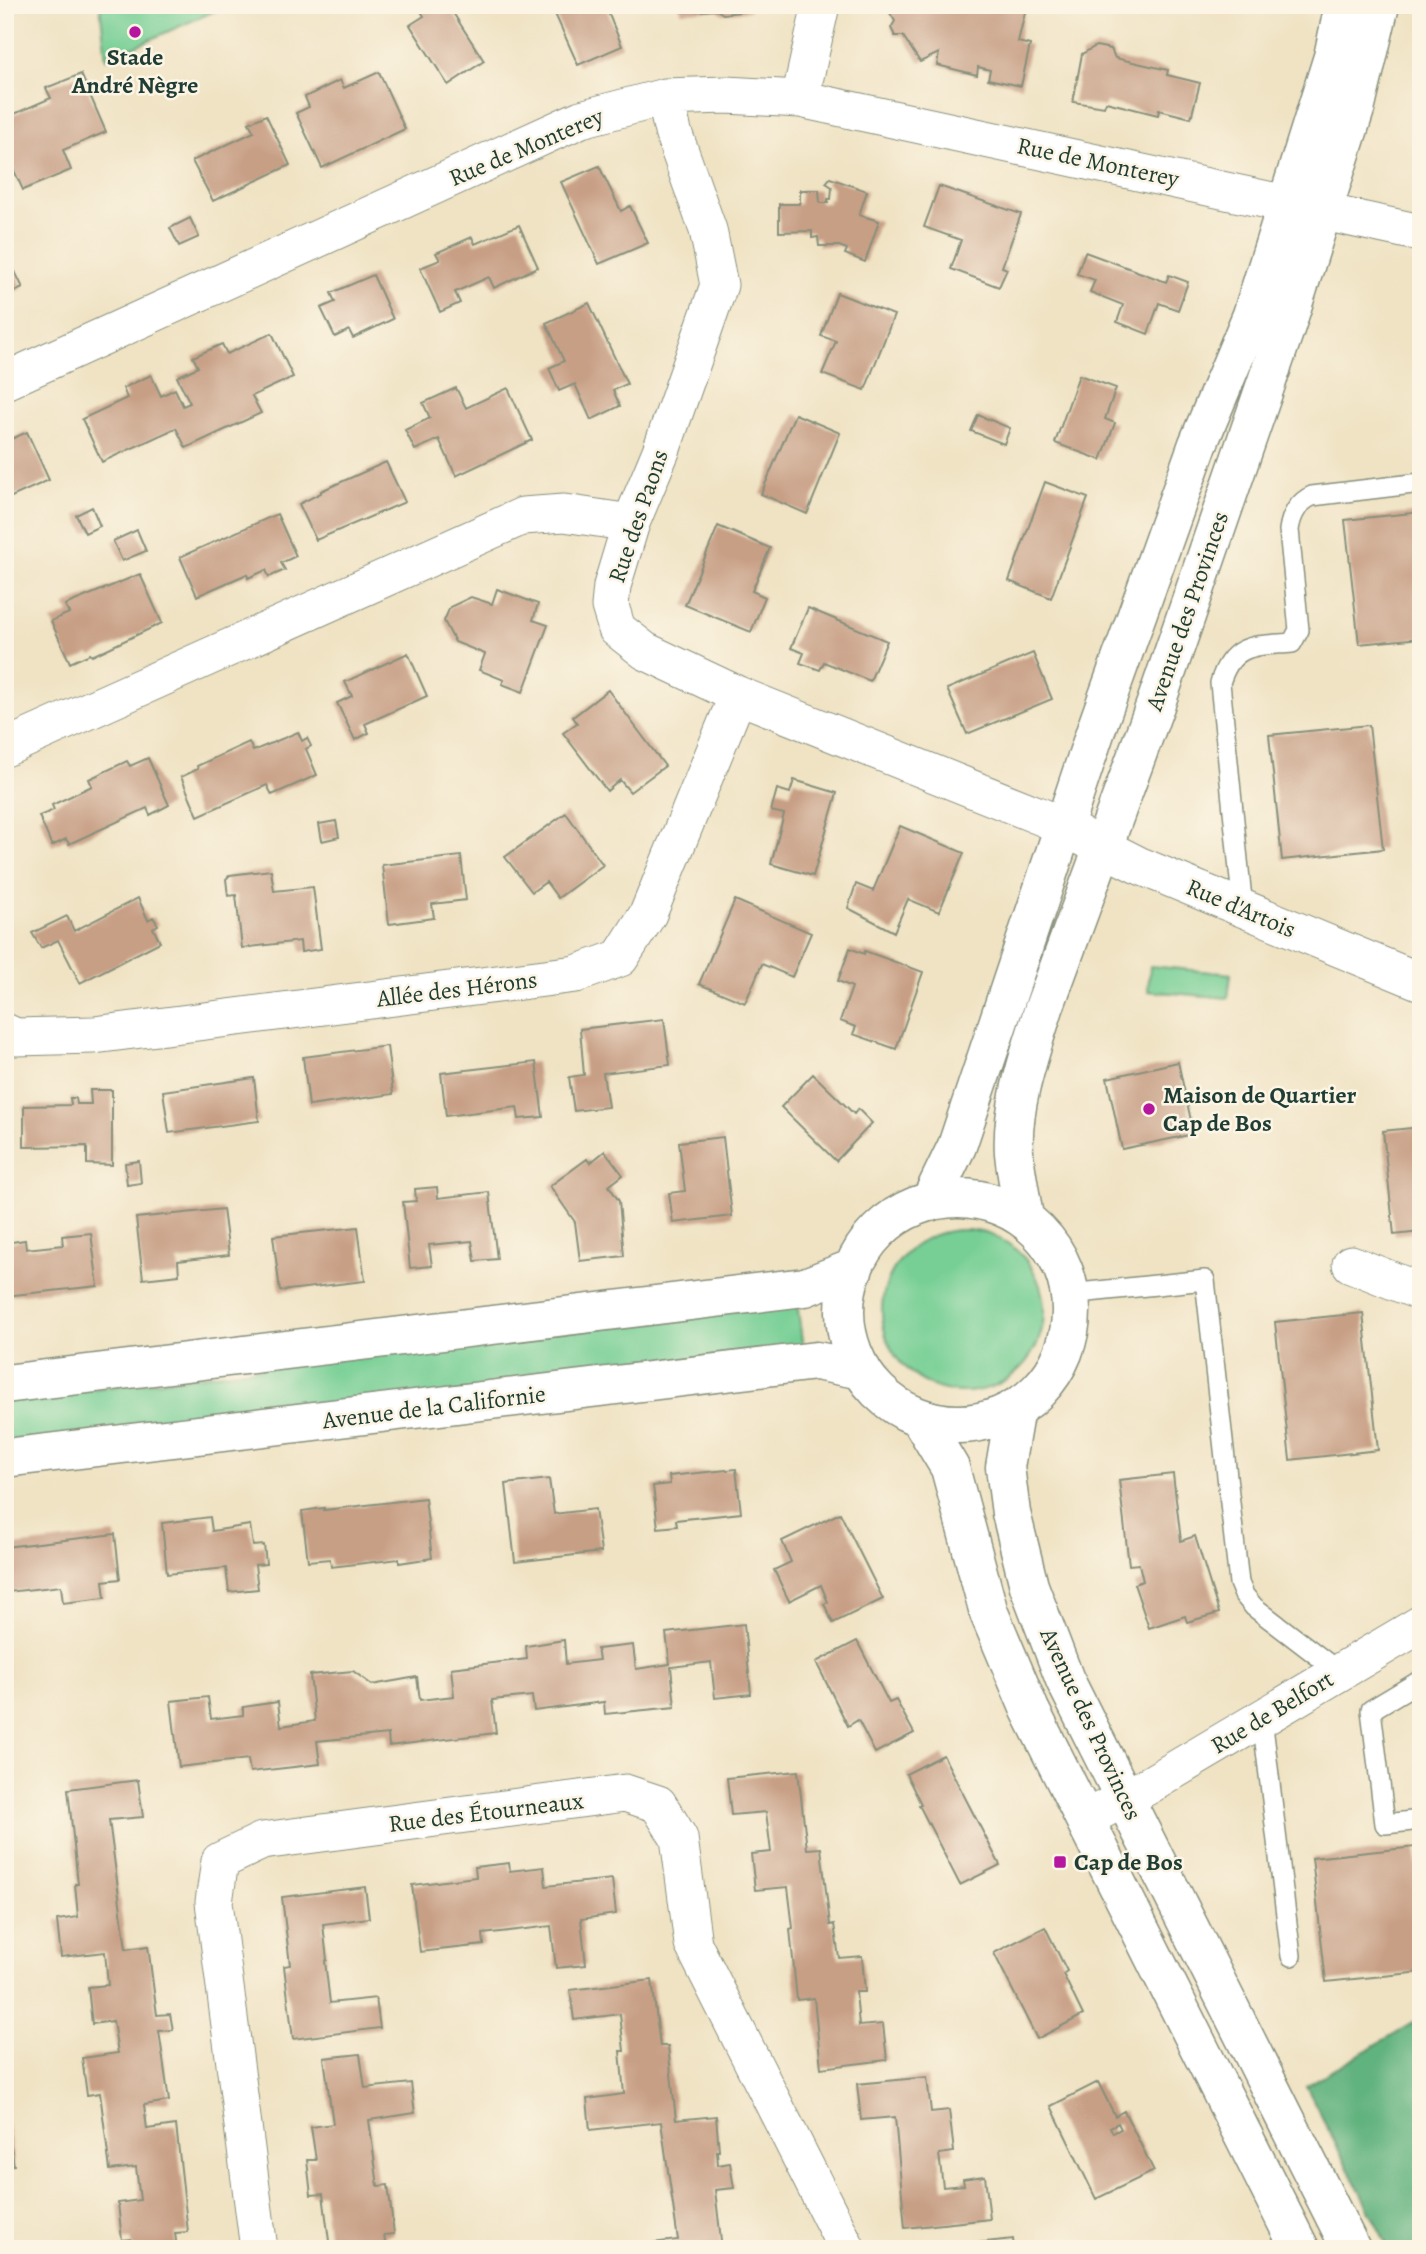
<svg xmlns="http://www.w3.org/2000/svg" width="1426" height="2254" viewBox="0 0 1426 2254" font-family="Alegreya,serif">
	<rect width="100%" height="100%" fill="#fcf5e5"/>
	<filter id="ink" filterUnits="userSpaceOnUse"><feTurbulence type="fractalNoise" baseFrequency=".0143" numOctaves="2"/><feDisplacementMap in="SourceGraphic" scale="14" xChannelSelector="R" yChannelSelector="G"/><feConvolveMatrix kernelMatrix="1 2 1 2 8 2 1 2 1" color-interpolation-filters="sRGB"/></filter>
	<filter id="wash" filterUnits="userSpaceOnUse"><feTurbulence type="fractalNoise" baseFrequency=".00686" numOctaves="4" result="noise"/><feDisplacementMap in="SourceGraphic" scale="28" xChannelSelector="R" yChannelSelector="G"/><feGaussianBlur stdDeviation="1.57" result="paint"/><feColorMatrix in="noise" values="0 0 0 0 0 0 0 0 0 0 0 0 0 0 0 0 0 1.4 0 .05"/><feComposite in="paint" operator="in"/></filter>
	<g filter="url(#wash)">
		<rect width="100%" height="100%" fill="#f0e3c4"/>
		<path fill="#77cf95" stroke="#4b8664" stroke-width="2" d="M100,5H228L106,59Z
			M1150,966L1231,974L1228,998L1148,991Z
			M882 1311a81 81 0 1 1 162 0a81 81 0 1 1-162 0Z
			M797,1302L803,1349L5,1450V1400Z"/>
		<path fill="#61b27e" stroke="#407859" stroke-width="2" d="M1421,2018V2249H1389L1306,2086Z"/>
		<g id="blocks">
			<path fill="#c79f85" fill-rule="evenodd" d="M417,5H448L484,61L448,85L410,25L424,16Z
				M551,5H605L622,46L578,65Z
				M680,5H754L749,11L723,14L717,10L681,12Z
				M885,5L970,7V5H1013L1026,8L1018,42L1030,45L1021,86L988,79L990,70L978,67L977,75L937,65L939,53L920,62L903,36H895L891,28L895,21Z
				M1096,46L1111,49L1115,58L1168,70L1167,75L1200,83L1191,118L1159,110L1158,115L1106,102L1104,107L1073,102L1082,54Z
				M379,72L405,129L322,168L296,113L309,107L305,97L340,80L344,88Z
				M81,74L106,132L63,150L71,170L23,190L5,151V118L51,98L46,88Z
				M266,115L290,165L213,201L192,161L254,132L249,123Z
				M599,166L621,211L630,206L648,243L599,264L561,182Z
				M830,178L867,191L859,215L879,221L865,262L845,254L847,249L839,246H819L818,237L812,238V231L779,232V204H800V190H819L820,203H828V199H831L832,187L826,183Z
				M939,186L1021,214L1002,267L1007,269L999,287L951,269L961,240L924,227Z
				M190,218L199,237L179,246L170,228Z
				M519,225L538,267L494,288L489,277L455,292L460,303L440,312L420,268L440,260L436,253L472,237L475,244Z
				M5,251L23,288L5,296Z
				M1085,252L1166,282L1169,275L1188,282L1178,310L1159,303L1148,334L1117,322L1123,305L1090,292L1095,280L1077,274Z
				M373,275L393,319L353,338L349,330L335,337L321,308L335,302L331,293Z
				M837,293L894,315L865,390L822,374L836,341L821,336Z
				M589,303L627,384L613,390L620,406L591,420L575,384L559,391L549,368L564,361L546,323Z
				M272,333L293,377L252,396L261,413L186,448L176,428L102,462L82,419L127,398L123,388L151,375L161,396L175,389L183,406L190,403L177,377L198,367L193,357L222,344L227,354Z
				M1079,375L1116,388L1105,419L1115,423L1101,460L1055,443Z
				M456,388L466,408L508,388L532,440L456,476L439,439L415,450L405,430L430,418L423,403Z
				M795,414L840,433L807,514L761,494Z
				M978,415L1010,428L1004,444L971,431Z
				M27,432L49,480L5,500V448L11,445L9,440Z
				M386,462L405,502L316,540L299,504L321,493V491Z
				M1045,482L1088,498L1051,598L1009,581Z
				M92,507L100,526L85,533L76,515Z
				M1421,512V638L1359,644L1345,520Z
				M277,514L296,556L281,563L285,570L269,577L266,570L248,578L247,574L197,596L180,557Z
				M718,526L770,548L752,591L765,597L751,632L685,605Z
				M137,530L146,551L122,561L113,541Z
				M140,574L162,623L92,656L90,654L70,663L51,621L69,613L65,605Z
				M497,589L538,604L533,620L548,625L523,692L502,684L504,680L479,670L485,654L455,642L444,621L450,607L471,597L492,604Z
				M808,608L887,641L870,681L824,662L820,670L800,663L804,653L791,648Z
				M408,653L427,696L365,724L369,733L355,740L337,703L352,696L345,682Z
				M1033,653L1052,699L967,734L947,689Z
				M608,690L665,766L630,792L620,780L607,791L563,733L577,723L573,717Z
				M1369,725L1383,849L1282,860L1269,735Z
				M298,732L302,741L307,738L311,746L306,749L317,775L272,795L267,785L198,816L181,777L198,769L197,766L249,742L253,751Z
				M148,758L169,805L150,815L147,808L69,844L66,839L52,846L39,816L54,810L52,805L92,786L89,779L127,761L130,766Z
				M794,780L837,793L813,876L771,864L784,814L771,811L777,789L790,793Z
				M566,813L603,865L558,898L546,882L532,892L505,857Z
				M336,821L339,837L322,841L319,824Z
				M900,826L964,853L939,912L908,899L894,932L848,908L856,884L873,891Z
				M461,856L466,900L432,904L434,918L389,924L382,865Z
				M271,870L274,891L313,887L321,949L301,952L300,941L242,948L236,895L228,896L226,879L230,875Z
				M138,898L148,920L153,917L158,925L153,928L160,942L80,983L58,940L41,948L32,933L67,916L74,931Z
				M735,900L811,933L792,977L762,964L745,1003L699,984Z
				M850,948L864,954L865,951L923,972L896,1049L853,1034L856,1027L840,1021L852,987L838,981Z
				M664,1019L670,1065L603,1073L608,1107L574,1111L569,1077L584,1075L580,1029Z
				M387,1046L393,1094L309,1106L303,1057Z
				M536,1062L543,1117L519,1119L517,1107L446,1116L441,1073Z
				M1178,1062L1194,1134L1122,1149L1107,1078Z
				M813,1074L854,1114L858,1109L872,1123L836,1161L781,1107Z
				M254,1078L259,1121L169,1133L163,1091Z
				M90,1090H112V1165L87,1164V1146L24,1147V1106L71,1105L70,1098H76L77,1104H91Z
				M1421,1127V1232L1394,1235L1383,1131Z
				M723,1137L732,1216L673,1223L669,1193L685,1191L679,1142Z
				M605,1151L623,1175L609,1186L619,1201L624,1256L580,1261L575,1222L550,1186L587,1159L590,1163Z
				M139,1161L141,1183L127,1185L125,1163Z
				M437,1187L438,1198L489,1192L497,1259L475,1261L472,1241L429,1245L432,1266L410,1268L403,1202L416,1201L415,1189Z
				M223,1209L229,1255L178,1261L179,1275L143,1279L136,1218Z
				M358,1227L365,1281L280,1291L273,1236Z
				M91,1233L98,1286L5,1296V1265H8L5,1243L25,1240L26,1249L63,1245L62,1236Z
				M1363,1313L1378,1450L1290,1460L1275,1322Z
				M736,1469L741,1513L676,1520L677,1526L658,1528L653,1486L670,1484L669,1476Z
				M1173,1474L1181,1541L1195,1536L1219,1613L1187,1622L1185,1616L1149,1628L1134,1584L1143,1581L1139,1564L1129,1565L1119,1480Z
				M549,1479L554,1514L595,1509L601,1552L515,1562L506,1484Z
				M425,1498L432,1558L399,1563V1559L331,1567L330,1559L308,1561L302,1511L324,1508V1510Z
				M840,1513L883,1599L833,1623L824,1604L828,1602L821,1585L789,1601L774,1570L791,1562L782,1541Z
				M210,1517L212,1531L250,1525L253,1546L264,1545L266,1564L255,1565L258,1589L229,1592L226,1568L167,1574L162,1523Z
				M115,1534L120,1579L103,1581L105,1598L63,1603L61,1586L8,1592L5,1547Z
				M744,1624L751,1694L715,1698L711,1662L671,1667L675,1707L605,1714L604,1702L534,1711L532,1696L492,1700L496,1733L389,1746L388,1734L317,1741L320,1764L250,1772L248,1759L179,1767L171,1701L208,1697L211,1719L243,1715V1707L278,1702L281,1726L315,1721L310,1675L353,1671L372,1685L417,1677L420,1700L454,1696L451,1668L527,1659L526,1646L564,1640L566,1664L599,1660L597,1649L633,1645L636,1669L670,1664L666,1633Z
				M857,1641L889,1703L896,1700L914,1733L875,1753L858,1720L848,1726L816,1662Z
				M943,1755L1000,1865L960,1885L919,1805L921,1804L906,1774Z
				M798,1771L807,1849L821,1848L830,1925L834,1924L839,1958L862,1956L865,1992H856L859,2026L883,2024L887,2060L821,2068L814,1998L797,2000L790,1929L793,1928L788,1887L755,1890L751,1854L771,1852L766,1812L731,1815L727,1778Z
				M138,1780L143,1817L109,1820L126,1949L148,1946L157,2015L170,2014L173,2030L159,2031L169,2101L144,2105L147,2129L176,2125L188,2232L175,2233L177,2249H133L131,2239L122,2240L118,2203L140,2200L136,2167L110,2170L100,2093L87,2095L82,2058L118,2053L113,2021L92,2024L88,1987L108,1985L105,1952L61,1957L57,1920L78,1917L75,1884H78L68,1789Z
				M1415,1847L1421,1915V1972L1326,1982L1312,1858Z
				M509,1863L510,1871L544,1867L546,1886L612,1879L616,1914L581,1919L586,1965L556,1968L551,1926L483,1934L484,1945L420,1952L412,1885L476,1877L475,1867Z
				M365,1887L369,1918L323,1924L327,1960L325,1961L330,2003L376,1998L380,2028L293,2039L284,1966L290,1965L282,1897Z
				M1045,1927L1067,1971L1063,1974L1083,2015L1037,2039L994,1953Z
				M652,1980L660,2046H668L676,2120L716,2116L719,2151H717L718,2165L730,2163L734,2188L715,2190L722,2249H635V2245L678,2240L661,2122L590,2130L587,2099L624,2094L620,2051H624L620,2014L574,2020L570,1990Z
				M360,2054L365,2088L411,2083L415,2113L369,2120L378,2186L388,2185L394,2234L384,2235L386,2249H330L323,2194L311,2195L307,2160H316L311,2127L333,2124L324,2058Z
				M927,2077L931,2112L949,2110L954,2152L939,2154L943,2187L964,2185L963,2179L985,2176L990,2219L905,2228L895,2117L861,2120L857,2084Z
				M1098,2082L1115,2116L1124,2111L1154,2171L1096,2199L1051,2106ZM1118,2123L1121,2129L1113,2133L1110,2127Z
				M5,2108L14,2165L5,2166Z
				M1013,2239L1014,2249H939V2247Z"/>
		</g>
	</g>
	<g filter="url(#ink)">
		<use href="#blocks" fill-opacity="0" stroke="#88907c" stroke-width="2"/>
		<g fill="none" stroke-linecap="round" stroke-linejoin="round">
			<defs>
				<path id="lane" d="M1243,909L1220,683C1232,642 1256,646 1292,643L1299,630L1289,530C1291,516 1298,502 1312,496L1421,483
					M1069,1294L1205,1280L1239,1583L1244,1595L1254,1607L1339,1672
					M1421,1680L1371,1710L1385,1824L1421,1820
					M1262,1718L1291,1956"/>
				<path id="street" d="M665,97L673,132L708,230L719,285L661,451L631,523L612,586L610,606L617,629L645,651L738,695L1047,819L1138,865L1421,982
					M800,99L821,5
					M5,381L581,119L665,97L726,95L800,99L1421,233
					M5,748L523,516L564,513L631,523
					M5,1032L16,1037L94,1035L576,974L620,958L648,914L738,695
					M1351,1264L1421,1292
					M1085,1819L1146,1787L1421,1624
					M259,2249L214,1902L220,1861L262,1841L625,1793L658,1804L679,1838L693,1944L847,2249"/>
				<path id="secondary" d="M845 1311a113 113 0 1 1 226 0a113 113 0 1 1-226 0Z
					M930,1202L957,1146L1098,724L1198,444L1252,315L1333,57L1344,5
					M1024,1218C1021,1196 1016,1174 1014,1153C1011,1105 1030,1053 1044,1008L1156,703L1286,326L1356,106L1380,5
					M5,1384L805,1287L854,1268
					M1015,1408L1005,1467L1011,1513L1029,1586L1065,1680L1351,2249
					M920,1418L950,1468L989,1613L1030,1710L1300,2249
					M5,1458L816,1361L862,1370"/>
			</defs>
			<use href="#lane" stroke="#88907c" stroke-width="22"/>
			<use href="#street" stroke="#88907c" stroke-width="39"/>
			<use href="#secondary" stroke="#88907c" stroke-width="41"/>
			<use href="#lane" stroke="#fff" stroke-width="19"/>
			<use href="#street" stroke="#fff" stroke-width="37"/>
			<use href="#secondary" stroke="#fff" stroke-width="38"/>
		</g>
	</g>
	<g fill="#b5179e" stroke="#fcf5e5" stroke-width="2.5">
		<circle cx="135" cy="32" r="7"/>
		<circle cx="1149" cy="1109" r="7"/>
		<rect x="1053" y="1855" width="14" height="14" rx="3.5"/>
	</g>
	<g text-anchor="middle" stroke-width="5" stroke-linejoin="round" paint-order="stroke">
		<g font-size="24" font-weight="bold" fill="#1f3d34" stroke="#fcf5e5" text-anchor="start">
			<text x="135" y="65" text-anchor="middle">Stade<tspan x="135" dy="28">André Nègre</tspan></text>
			<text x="1163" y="1103">Maison de Quartier<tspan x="1163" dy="28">Cap de Bos</tspan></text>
			<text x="1074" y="1870">Cap de Bos</text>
		</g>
		<g font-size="24" fill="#1f3d34" stroke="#fcf5e5">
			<text transform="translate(526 147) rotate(-23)" y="8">Rue de Monterey</text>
			<text transform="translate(1098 162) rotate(12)" y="8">Rue de Monterey</text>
			<text transform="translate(638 516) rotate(-71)" y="8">Rue des Paons</text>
			<text transform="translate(1187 611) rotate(-71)" y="8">Avenue des Provinces</text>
			<text transform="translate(1241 908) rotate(23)" y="8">Rue d'Artois</text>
			<text transform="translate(457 989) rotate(-7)" y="8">Allée des Hérons</text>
			<text transform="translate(434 1407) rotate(-7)" y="8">Avenue de la Californie</text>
			<text transform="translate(1272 1712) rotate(-31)" y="8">Rue de Belfort</text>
			<text transform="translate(1091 1724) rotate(65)" y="8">Avenue des Provinces</text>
			<text transform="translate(486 1812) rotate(-7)" y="8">Rue des Étourneaux</text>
		</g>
	</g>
	<rect width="1426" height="2254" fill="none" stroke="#fcf5e5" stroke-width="28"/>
</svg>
